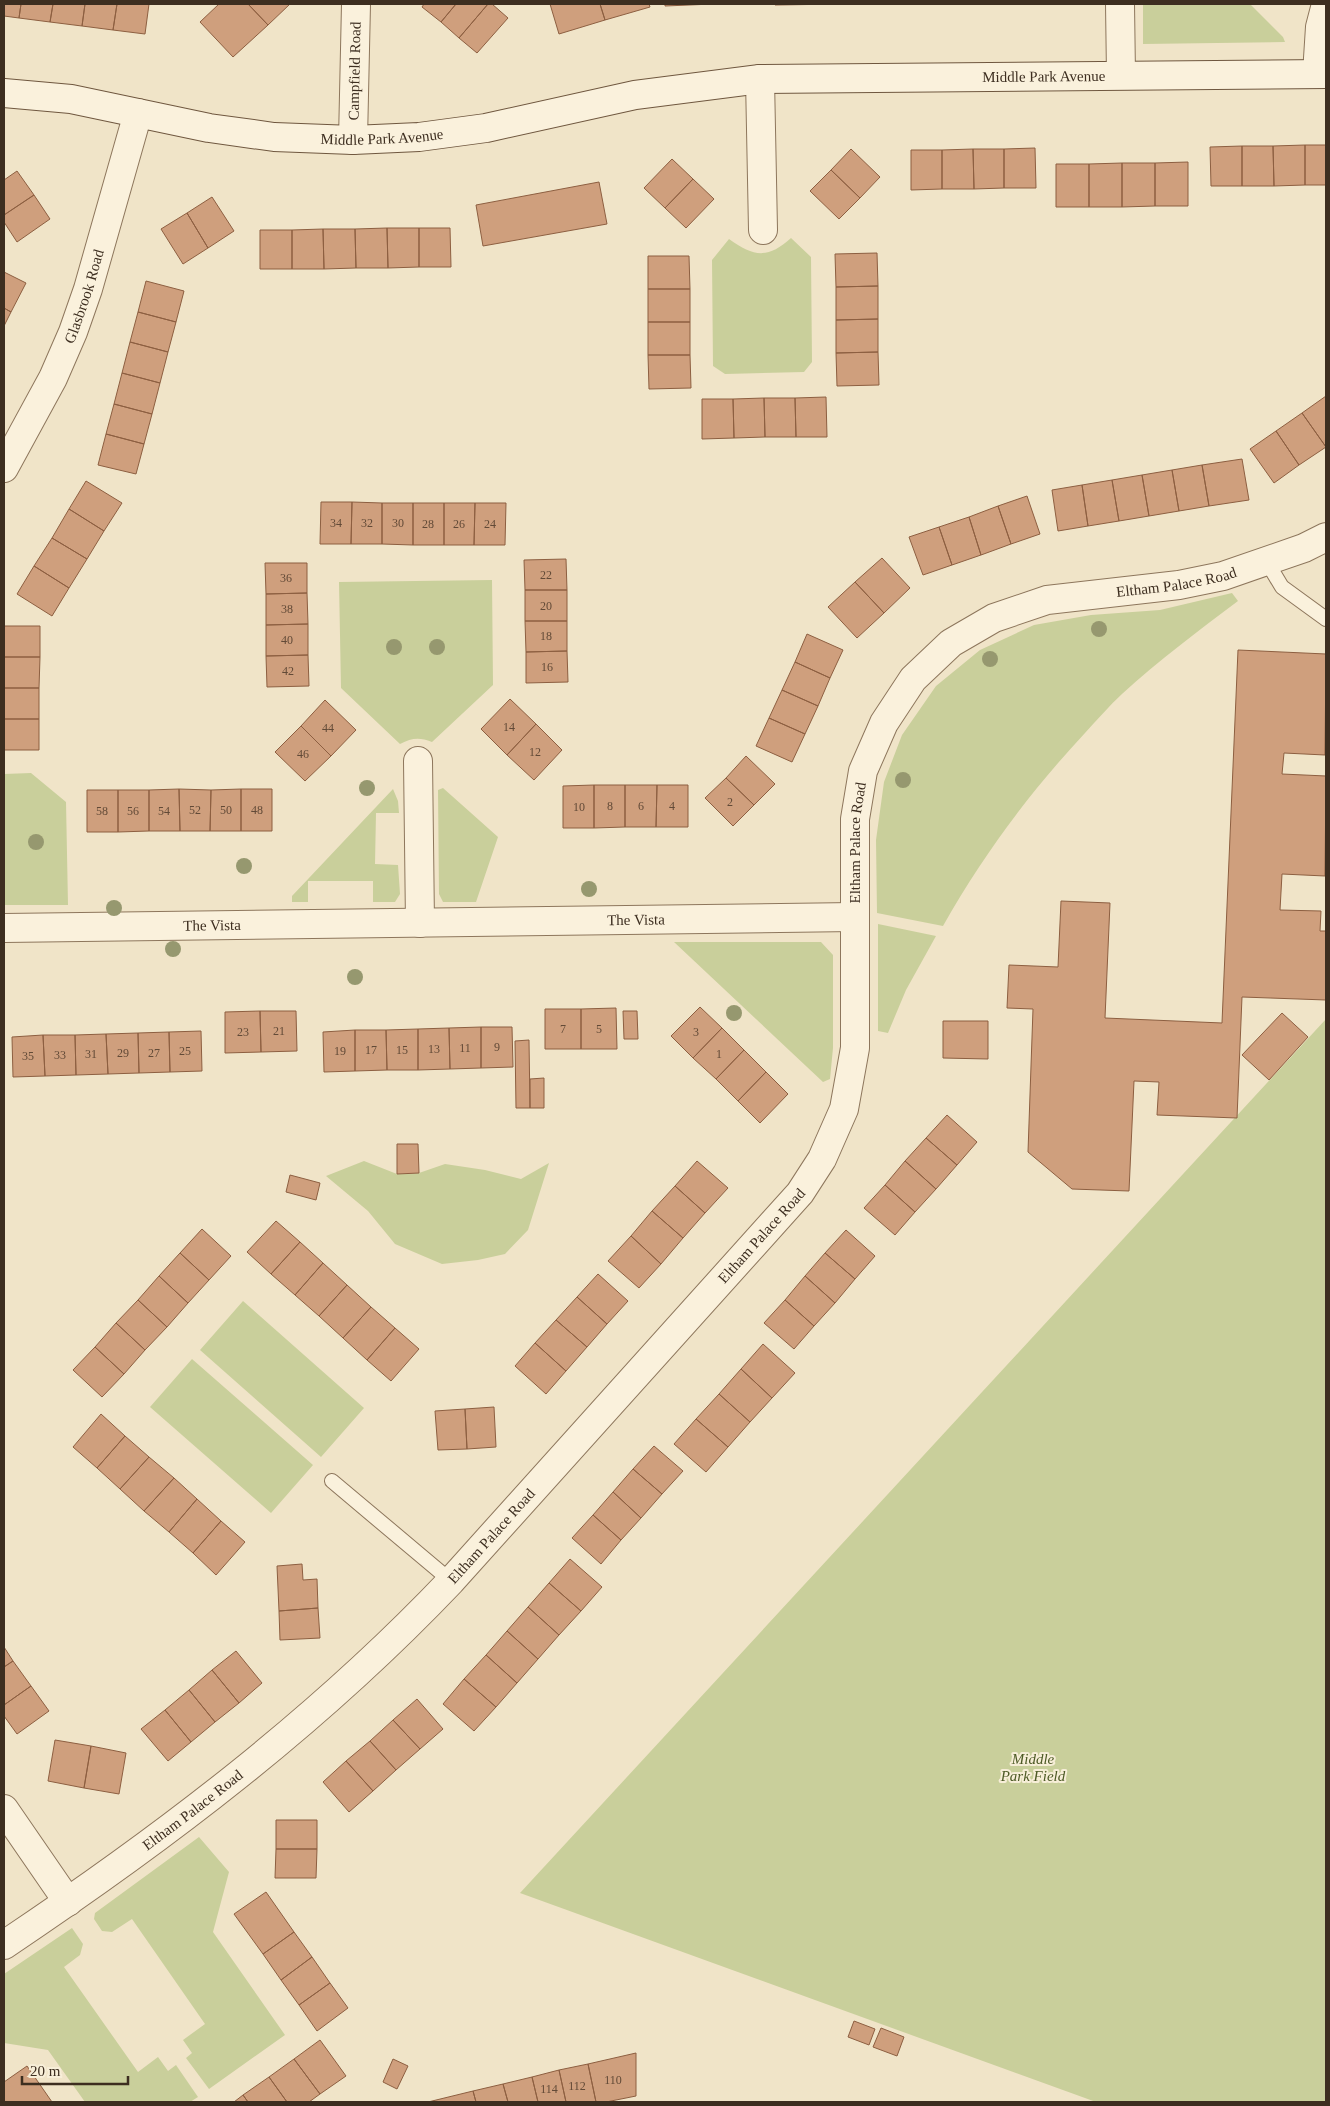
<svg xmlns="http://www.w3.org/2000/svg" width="1330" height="2106" viewBox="0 0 1330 2106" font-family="Georgia,serif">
	<rect width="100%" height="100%" fill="#f0e4c8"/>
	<path fill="#c9cf9b" d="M1143,4H1250L1283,37L1285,42L1143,44Z
		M791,238L811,257L812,362L804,372L725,374L713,366L712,260L729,239C754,257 768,259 791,238Z
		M492,580L493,685L432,742C419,737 412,738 400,744L341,688L339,582Z
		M1232,593L1238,601C1198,631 1158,661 1122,694C1109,706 1097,720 1085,733C1030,792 983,855 943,926L877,913L876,840L884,782L902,735L936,686L980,650L1034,625L1091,615L1160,610Z
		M31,773L66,802L68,905H4V774Z
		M443,788L498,837L476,902H443L439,894L438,790Z
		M393,789L398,801L399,813H376L375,864L398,865L400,894L395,902H373V881H308V902H292V896Z
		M878,924L936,936L906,990L888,1033L878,1031Z
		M674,942H821L833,955V1048L830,1079L823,1082Z
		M1326,1019V2102H1096L520,1893Z
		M364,1161L397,1174L419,1173L445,1164L485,1170L521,1179L549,1163L528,1230L505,1254L478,1260L442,1264L395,1244L368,1211L326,1176Z
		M243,1301L364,1408L321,1457L200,1350Z
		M192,1359L313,1465L271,1513L150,1407Z
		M199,1837L229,1872L213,1932L285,2035L209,2089L186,2058L192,2053L183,2040L205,2024L132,1919L112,1932L102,1931L94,1919L95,1913Z
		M72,1928L83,1944L80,1955L64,1967L138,2072L158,2057L168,2071L176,2065L198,2097L190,2102H85L48,2050L4,2043V1974Z"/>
	<path fill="#cf9f7d" stroke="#8d5f41" d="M4,4H21L19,18L4,16Z
		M21,4H53L50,22L19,18Z
		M53,4H85L82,26L50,22Z
		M85,4H117L113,30L82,26Z
		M117,4H149L145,34L113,30Z
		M219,4H248L268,25L233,57L200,22Z
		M248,4H290L268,25Z
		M424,4H456L441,22L422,7Z
		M456,4H488L459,38L441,22Z
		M488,4H492L508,18L477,53L459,38Z
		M550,4H600L605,20L559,34Z
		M600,4H649L650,7L605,20Z
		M665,4H713L665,6Z
		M775,4H841L775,5Z
		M1305,145V185L1274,186L1273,146Z
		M1305,145H1326V185H1305Z
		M1242,146V186H1211L1210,147Z
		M1242,146H1273L1274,186H1242Z
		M1035,148L1036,188H1004V149Z
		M851,149L880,177L860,198L831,170Z
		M973,149L974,189H942V150Z
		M973,149H1004V188L974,189Z
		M911,150H942V189L911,190Z
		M672,159L693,179L665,208L644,188Z
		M1188,162V206H1155V163Z
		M1122,163V207H1089V164Z
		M1122,163H1155V206L1122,207Z
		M1056,164H1089V207H1056Z
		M831,170L860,198L839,219L810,191Z
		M17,171L34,195L4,215V180Z
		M693,179L714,199L686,228L665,208Z
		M599,182L607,224L483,246L476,205Z
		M34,195L50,219L17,242L4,222V215Z
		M212,197L234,231L208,248L187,213Z
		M187,213L208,248L183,264L161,229Z
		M387,228L388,268H356L355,229Z
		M387,228H419V267L388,268Z
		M419,228H450L451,267H419Z
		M323,229L324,269H292V230Z
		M323,229H355L356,268L324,269Z
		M260,230H292V269H260Z
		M877,253L878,286L836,287L835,254Z
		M648,256H689L690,289H648Z
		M4,272L26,283L11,312L4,308Z
		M146,281L184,291L176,322L138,312Z
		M878,286V319L836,320V287Z
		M648,289H690V322H648Z
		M4,308L11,312L4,326Z
		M138,312L176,322L168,352L130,342Z
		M878,319V352L836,353V320Z
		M648,322H690V355H648Z
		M130,342L168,352L160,383L122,373Z
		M878,352L879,385L837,386L836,353Z
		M648,355H690L691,388L649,389Z
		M122,373L160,383L152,414L114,404Z
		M1326,396V447L1302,413Z
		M826,397L827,437H796L795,398Z
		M764,398L765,437L734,438L733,399Z
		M764,398H795L796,437H765Z
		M702,399H733L734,438L702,439Z
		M114,404L152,414L144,444L106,434Z
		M1302,413L1326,447L1299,465L1276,431Z
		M1276,431L1299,465L1274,483L1250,449Z
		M106,434L144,444L136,474L98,465Z
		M1242,459L1249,500L1209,506L1202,465Z
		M1202,465L1209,506L1179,511L1172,470Z
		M1172,470L1179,511L1149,516L1142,475Z
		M1142,475L1149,516L1119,521L1112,480Z
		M1112,480L1119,521L1088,526L1082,485Z
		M86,481L122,503L104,531L69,509Z
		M1082,485L1088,526L1058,531L1052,490Z
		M1027,496L1040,534L1011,544L998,506Z
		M321,502H352L351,544H320Z
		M352,502L382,503V544H351Z
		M382,503H413V545L382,544Z
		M413,503H444V545H413Z
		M444,503H475L474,545H444Z
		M475,503H506L505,545H474Z
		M998,506L1011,544L981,555L969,517Z
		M69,509L104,531L87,559L52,538Z
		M969,517L981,555L952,565L939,527Z
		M939,527L952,565L923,575L909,537Z
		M52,538L87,559L69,588L34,566Z
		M882,558L910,588L884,613L855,582Z
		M566,559L567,590H525L524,560Z
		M265,563H307V593L266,594Z
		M34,566L69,588L52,616L17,594Z
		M855,582L884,613L857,638L828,607Z
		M525,590H567V621H525Z
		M307,593L308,624L266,625V594Z
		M525,621H567V651L526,652Z
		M308,624V655L266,656V625Z
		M4,626H40V657H4Z
		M807,634L843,650L830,678L795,662Z
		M1238,650L1326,654L1325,755L1284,753L1282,774L1326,776L1325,876L1282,874L1280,910L1321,911L1320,931H1326V1000L1242,997L1237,1118L1157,1115L1159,1082L1134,1081L1129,1191L1072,1189L1028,1152L1033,1009L1007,1008L1009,965L1058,967L1061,901L1110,903L1105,1018L1222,1023Z
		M567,651L568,682L526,683V652Z
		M308,655L309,686L267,687L266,656Z
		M4,657H40L39,688H4Z
		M795,662L830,678L818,706L782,690Z
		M4,688H39V719H4Z
		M782,690L818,706L805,734L769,718Z
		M510,699L536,724L507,755L481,729Z
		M325,700L356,730L331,756L301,726Z
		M769,718L805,734L792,762L756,746Z
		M4,719H39V750H4Z
		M536,724L562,750L534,780L507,755Z
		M301,726L331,756L305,781L275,752Z
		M746,756L775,784L754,805L726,778Z
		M726,778L754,805L733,826L705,798Z
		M594,785V828H563V786Z
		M594,785H625V827L594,828Z
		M625,785H657L656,827H625Z
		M657,785H688V827H656Z
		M179,789L180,831H149V790Z
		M179,789L211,790L210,831H180Z
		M241,789V831H210L211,790Z
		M241,789H272V831H241Z
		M87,790H118V832H87Z
		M118,790H149V831L118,832Z
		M700,1007L722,1028L693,1058L671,1036Z
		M616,1008L617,1049H581V1009Z
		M545,1009H581V1049H545Z
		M260,1011H296L297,1051L261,1052Z
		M260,1011L261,1052L225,1053V1012Z
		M623,1011H637L638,1039H624Z
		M1282,1013L1308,1037L1269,1080L1242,1055Z
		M943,1021H988V1059L943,1058Z
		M481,1027V1068L450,1069L449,1028Z
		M481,1027H512L513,1067L481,1068Z
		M449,1028L450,1069L418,1070V1029Z
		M722,1028L744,1050L716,1079L693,1058Z
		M418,1029V1070H387L386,1030Z
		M355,1030V1071L324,1072L323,1032Z
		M355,1030H386L387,1070L355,1071Z
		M201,1031L202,1071L170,1072L169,1032Z
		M169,1032L170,1072L139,1073L138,1033Z
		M138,1033L139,1073L108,1074L106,1034Z
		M106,1034L108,1074L76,1075L75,1035Z
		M43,1035H75L76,1075L45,1076Z
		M43,1035L45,1076L13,1077L12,1037Z
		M529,1040L530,1108H516L515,1041Z
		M744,1050L766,1072L738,1101L716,1079Z
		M766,1072L788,1094L760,1123L738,1101Z
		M544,1078V1108H530V1079Z
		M947,1115L977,1142L957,1165L926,1138Z
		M926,1138L957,1165L936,1189L905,1161Z
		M397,1144H418L419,1173L397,1174Z
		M697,1161L728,1188L705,1213L675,1186Z
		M905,1161L936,1189L915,1212L885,1185Z
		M290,1175L320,1183L316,1200L286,1192Z
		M885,1185L915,1212L895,1235L864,1208Z
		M675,1186L705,1213L683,1238L652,1211Z
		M652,1211L683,1238L661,1264L631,1236Z
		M276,1221L300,1242L271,1274L247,1252Z
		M202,1229L231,1256L209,1280L180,1253Z
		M846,1230L875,1256L855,1279L825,1253Z
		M631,1236L661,1264L639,1288L608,1261Z
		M300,1242L323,1263L295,1295L271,1274Z
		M180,1253L209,1280L188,1303L159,1276Z
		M825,1253L855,1279L835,1303L805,1276Z
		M323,1263L347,1285L319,1316L295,1295Z
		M598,1274L628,1301L607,1324L577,1297Z
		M159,1276L188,1303L167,1327L138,1300Z
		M805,1276L835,1303L814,1326L785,1300Z
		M347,1285L371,1307L343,1338L319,1316Z
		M577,1297L607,1324L587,1347L556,1320Z
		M138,1300L167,1327L145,1350L116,1323Z
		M785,1300L814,1326L794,1349L764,1323Z
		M371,1307L395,1328L367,1360L343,1338Z
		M556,1320L587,1347L566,1371L535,1343Z
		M116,1323L145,1350L124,1374L95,1347Z
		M395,1328L419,1349L391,1381L367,1360Z
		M535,1343L566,1371L546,1394L515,1366Z
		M763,1344L795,1373L772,1398L741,1369Z
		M95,1347L124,1374L102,1397L73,1370Z
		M741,1369L772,1398L750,1422L719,1394Z
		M719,1394L750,1422L728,1447L696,1419Z
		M494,1407L496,1447L467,1449L465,1409Z
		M465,1409L467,1449L438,1450L435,1411Z
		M101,1414L125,1436L97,1468L73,1447Z
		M696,1419L728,1447L706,1472L674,1444Z
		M125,1436L149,1457L120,1489L97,1468Z
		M654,1446L683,1471L662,1494L633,1469Z
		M149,1457L174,1478L144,1511L120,1489Z
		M633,1469L662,1494L641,1518L613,1492Z
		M174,1478L197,1499L169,1532L144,1511Z
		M613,1492L641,1518L621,1540L593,1515Z
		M197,1499L221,1521L193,1553L169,1532Z
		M593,1515L621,1540L601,1564L572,1538Z
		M221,1521L245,1542L216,1575L193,1553Z
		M570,1559L602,1587L581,1611L549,1583Z
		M302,1564L303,1580L317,1579L318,1608L279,1611L277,1566Z
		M549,1583L581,1611L559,1635L528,1607Z
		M528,1607L559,1635L538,1659L507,1631Z
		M318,1608L320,1638L280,1640L279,1611Z
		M507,1631L538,1659L517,1683L486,1655Z
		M4,1647L13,1661L4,1667Z
		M236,1651L262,1683L239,1703L212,1670Z
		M486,1655L517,1683L496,1707L464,1679Z
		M13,1661L31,1686L4,1705V1667Z
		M212,1670L239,1703L215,1722L189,1690Z
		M464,1679L496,1707L474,1731L443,1704Z
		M31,1686L49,1711L17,1734L4,1716V1705Z
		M189,1690L215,1722L191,1742L165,1710Z
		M417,1699L443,1729L420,1749L393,1720Z
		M165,1710L191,1742L168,1761L141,1729Z
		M393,1720L420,1749L396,1770L370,1741Z
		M55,1740L91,1746L84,1788L48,1781Z
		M370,1741L396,1770L373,1791L346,1761Z
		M91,1746L126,1753L119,1794L84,1788Z
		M346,1761L373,1791L349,1812L323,1782Z
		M276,1820H317V1849H276Z
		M276,1849H317L316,1878H275Z
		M266,1892L294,1932L263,1954L234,1914Z
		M294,1932L312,1957L281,1980L263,1954Z
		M312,1957L330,1983L299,2005L281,1980Z
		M330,1983L348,2008L317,2031L299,2005Z
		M854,2021L875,2029L869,2045L848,2037Z
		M881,2028L904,2037L897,2056L873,2047Z
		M320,2040L346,2076L320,2094L294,2059Z
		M636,2053V2096L606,2102H596L588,2064Z
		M294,2059L320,2094L309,2102H287L269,2077Z
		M393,2059L408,2066L397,2089L383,2082Z
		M588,2064L596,2102H566L559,2070Z
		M27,2066L52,2102H5L4,2100V2082Z
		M559,2070L566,2102H538L532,2077Z
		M269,2077L287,2102H248L243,2095Z
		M532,2077L538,2102H508L503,2084Z
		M503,2084L508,2102H476L473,2091Z
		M473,2091L476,2102H428Z
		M243,2095L248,2102H234Z"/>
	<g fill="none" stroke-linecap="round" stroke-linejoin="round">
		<defs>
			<path id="lane" d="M1267,562L1282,587L1326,619
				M332,1481L451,1581"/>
			<g id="street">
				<path d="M1120,4L1121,75"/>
				<path d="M1317,74L1320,27L1326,4"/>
				<path d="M760,79L763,230"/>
				<path id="s1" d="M353,140L356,4"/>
				<path id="s2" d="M4,468L53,378L73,332L88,289L138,113"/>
				<path d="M418,761L420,923"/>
				<path id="s3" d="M4,928L854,917"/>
				<path d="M4,1809L68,1902"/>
				<path id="s4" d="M4,1945C164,1838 318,1721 451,1581L800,1193L822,1159L844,1109L855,1048V819L863,771L884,723L913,679L951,643L994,618L1047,600L1179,585L1223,576L1304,548L1326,537"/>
			</g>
			<g id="secondary">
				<path id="s5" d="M4,93L71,99L209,128L274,137L353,140L419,137L486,128L635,95L760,79L1326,74"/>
			</g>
		</defs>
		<use href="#lane" stroke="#8d765c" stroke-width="16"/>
		<use href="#street" stroke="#8d765c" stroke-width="30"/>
		<use href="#secondary" stroke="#6f573f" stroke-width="30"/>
		<use href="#lane" stroke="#faf1dc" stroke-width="14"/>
		<use href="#street" stroke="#faf1dc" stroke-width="28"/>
		<use href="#secondary" stroke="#faf1dc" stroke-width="28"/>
	</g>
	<g fill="#96986f">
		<circle cx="1099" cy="629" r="8"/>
		<circle cx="394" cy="647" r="8"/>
		<circle cx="437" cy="647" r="8"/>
		<circle cx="990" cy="659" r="8"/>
		<circle cx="903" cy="780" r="8"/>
		<circle cx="367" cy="788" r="8"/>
		<circle cx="36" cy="842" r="8"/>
		<circle cx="244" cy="866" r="8"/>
		<circle cx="589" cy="889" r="8"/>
		<circle cx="114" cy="908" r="8"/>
		<circle cx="173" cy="949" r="8"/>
		<circle cx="355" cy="977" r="8"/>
		<circle cx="734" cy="1013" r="8"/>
	</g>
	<g text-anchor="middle" stroke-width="4" stroke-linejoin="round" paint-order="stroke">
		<g font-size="12" fill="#624a37">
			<text x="336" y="527">34</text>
			<text x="367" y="527">32</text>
			<text x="398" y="527">30</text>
			<text x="428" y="528">28</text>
			<text x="459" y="528">26</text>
			<text x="490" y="528">24</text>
			<text x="546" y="579">22</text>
			<text x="286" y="582">36</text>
			<text x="546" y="610">20</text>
			<text x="287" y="613">38</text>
			<text x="546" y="640">18</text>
			<text x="287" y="644">40</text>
			<text x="547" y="671">16</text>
			<text x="288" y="675">42</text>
			<text x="509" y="731">14</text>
			<text x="328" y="732">44</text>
			<text x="535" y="756">12</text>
			<text x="303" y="758">46</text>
			<text x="730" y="806">2</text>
			<text x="610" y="810">8</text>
			<text x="641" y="810">6</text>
			<text x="672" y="810">4</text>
			<text x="579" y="811">10</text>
			<text x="195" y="814">52</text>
			<text x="226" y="814">50</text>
			<text x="257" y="814">48</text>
			<text x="102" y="815">58</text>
			<text x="133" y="815">56</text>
			<text x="164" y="815">54</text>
			<text x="563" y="1033">7</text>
			<text x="599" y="1033">5</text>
			<text x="279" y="1035">21</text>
			<text x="243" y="1036">23</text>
			<text x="696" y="1036">3</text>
			<text x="497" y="1051">9</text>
			<text x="465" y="1052">11</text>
			<text x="434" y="1053">13</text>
			<text x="371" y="1054">17</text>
			<text x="402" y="1054">15</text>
			<text x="185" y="1055">25</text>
			<text x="340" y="1055">19</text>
			<text x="123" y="1057">29</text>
			<text x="154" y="1057">27</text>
			<text x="91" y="1058">31</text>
			<text x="719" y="1058">1</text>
			<text x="60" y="1059">33</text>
			<text x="28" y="1060">35</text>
			<text x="613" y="2084">110</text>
			<text x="577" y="2090">112</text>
			<text x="549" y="2093">114</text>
		</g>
		<g font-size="15" fill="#3d2e20" stroke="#f7eed8">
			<text dy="5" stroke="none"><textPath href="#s1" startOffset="69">Campfield Road</textPath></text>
			<text dy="5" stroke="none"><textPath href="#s5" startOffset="1049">Middle Park Avenue</textPath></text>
			<text dy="5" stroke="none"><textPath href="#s5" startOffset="382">Middle Park Avenue</textPath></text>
			<text dy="5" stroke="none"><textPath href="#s2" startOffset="190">Glasbrook Road</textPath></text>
			<text dy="5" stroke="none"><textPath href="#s4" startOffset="1928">Eltham Palace Road</textPath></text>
			<text dy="5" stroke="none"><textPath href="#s4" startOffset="1462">Eltham Palace Road</textPath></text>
			<text dy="5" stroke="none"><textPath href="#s3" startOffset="632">The Vista</textPath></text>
			<text dy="5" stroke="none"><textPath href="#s3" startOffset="208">The Vista</textPath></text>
			<text dy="5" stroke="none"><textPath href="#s4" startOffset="1042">Eltham Palace Road</textPath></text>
			<text dy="5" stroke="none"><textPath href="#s4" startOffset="638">Eltham Palace Road</textPath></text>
			<text dy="5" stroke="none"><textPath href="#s4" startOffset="232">Eltham Palace Road</textPath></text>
		</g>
		<g font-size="15" font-style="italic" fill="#4d5a26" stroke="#f7eed8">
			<text x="1033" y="1764">Middle<tspan x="1033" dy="17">Park Field</tspan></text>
		</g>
	</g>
	<rect width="1330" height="2106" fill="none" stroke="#3d2e20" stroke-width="10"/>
	<path d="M22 2076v8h106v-8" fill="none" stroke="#3d2e20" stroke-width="2.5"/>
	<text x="30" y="2076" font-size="15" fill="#3d2e20" stroke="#f7eed8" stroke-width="4" paint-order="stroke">20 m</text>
</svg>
